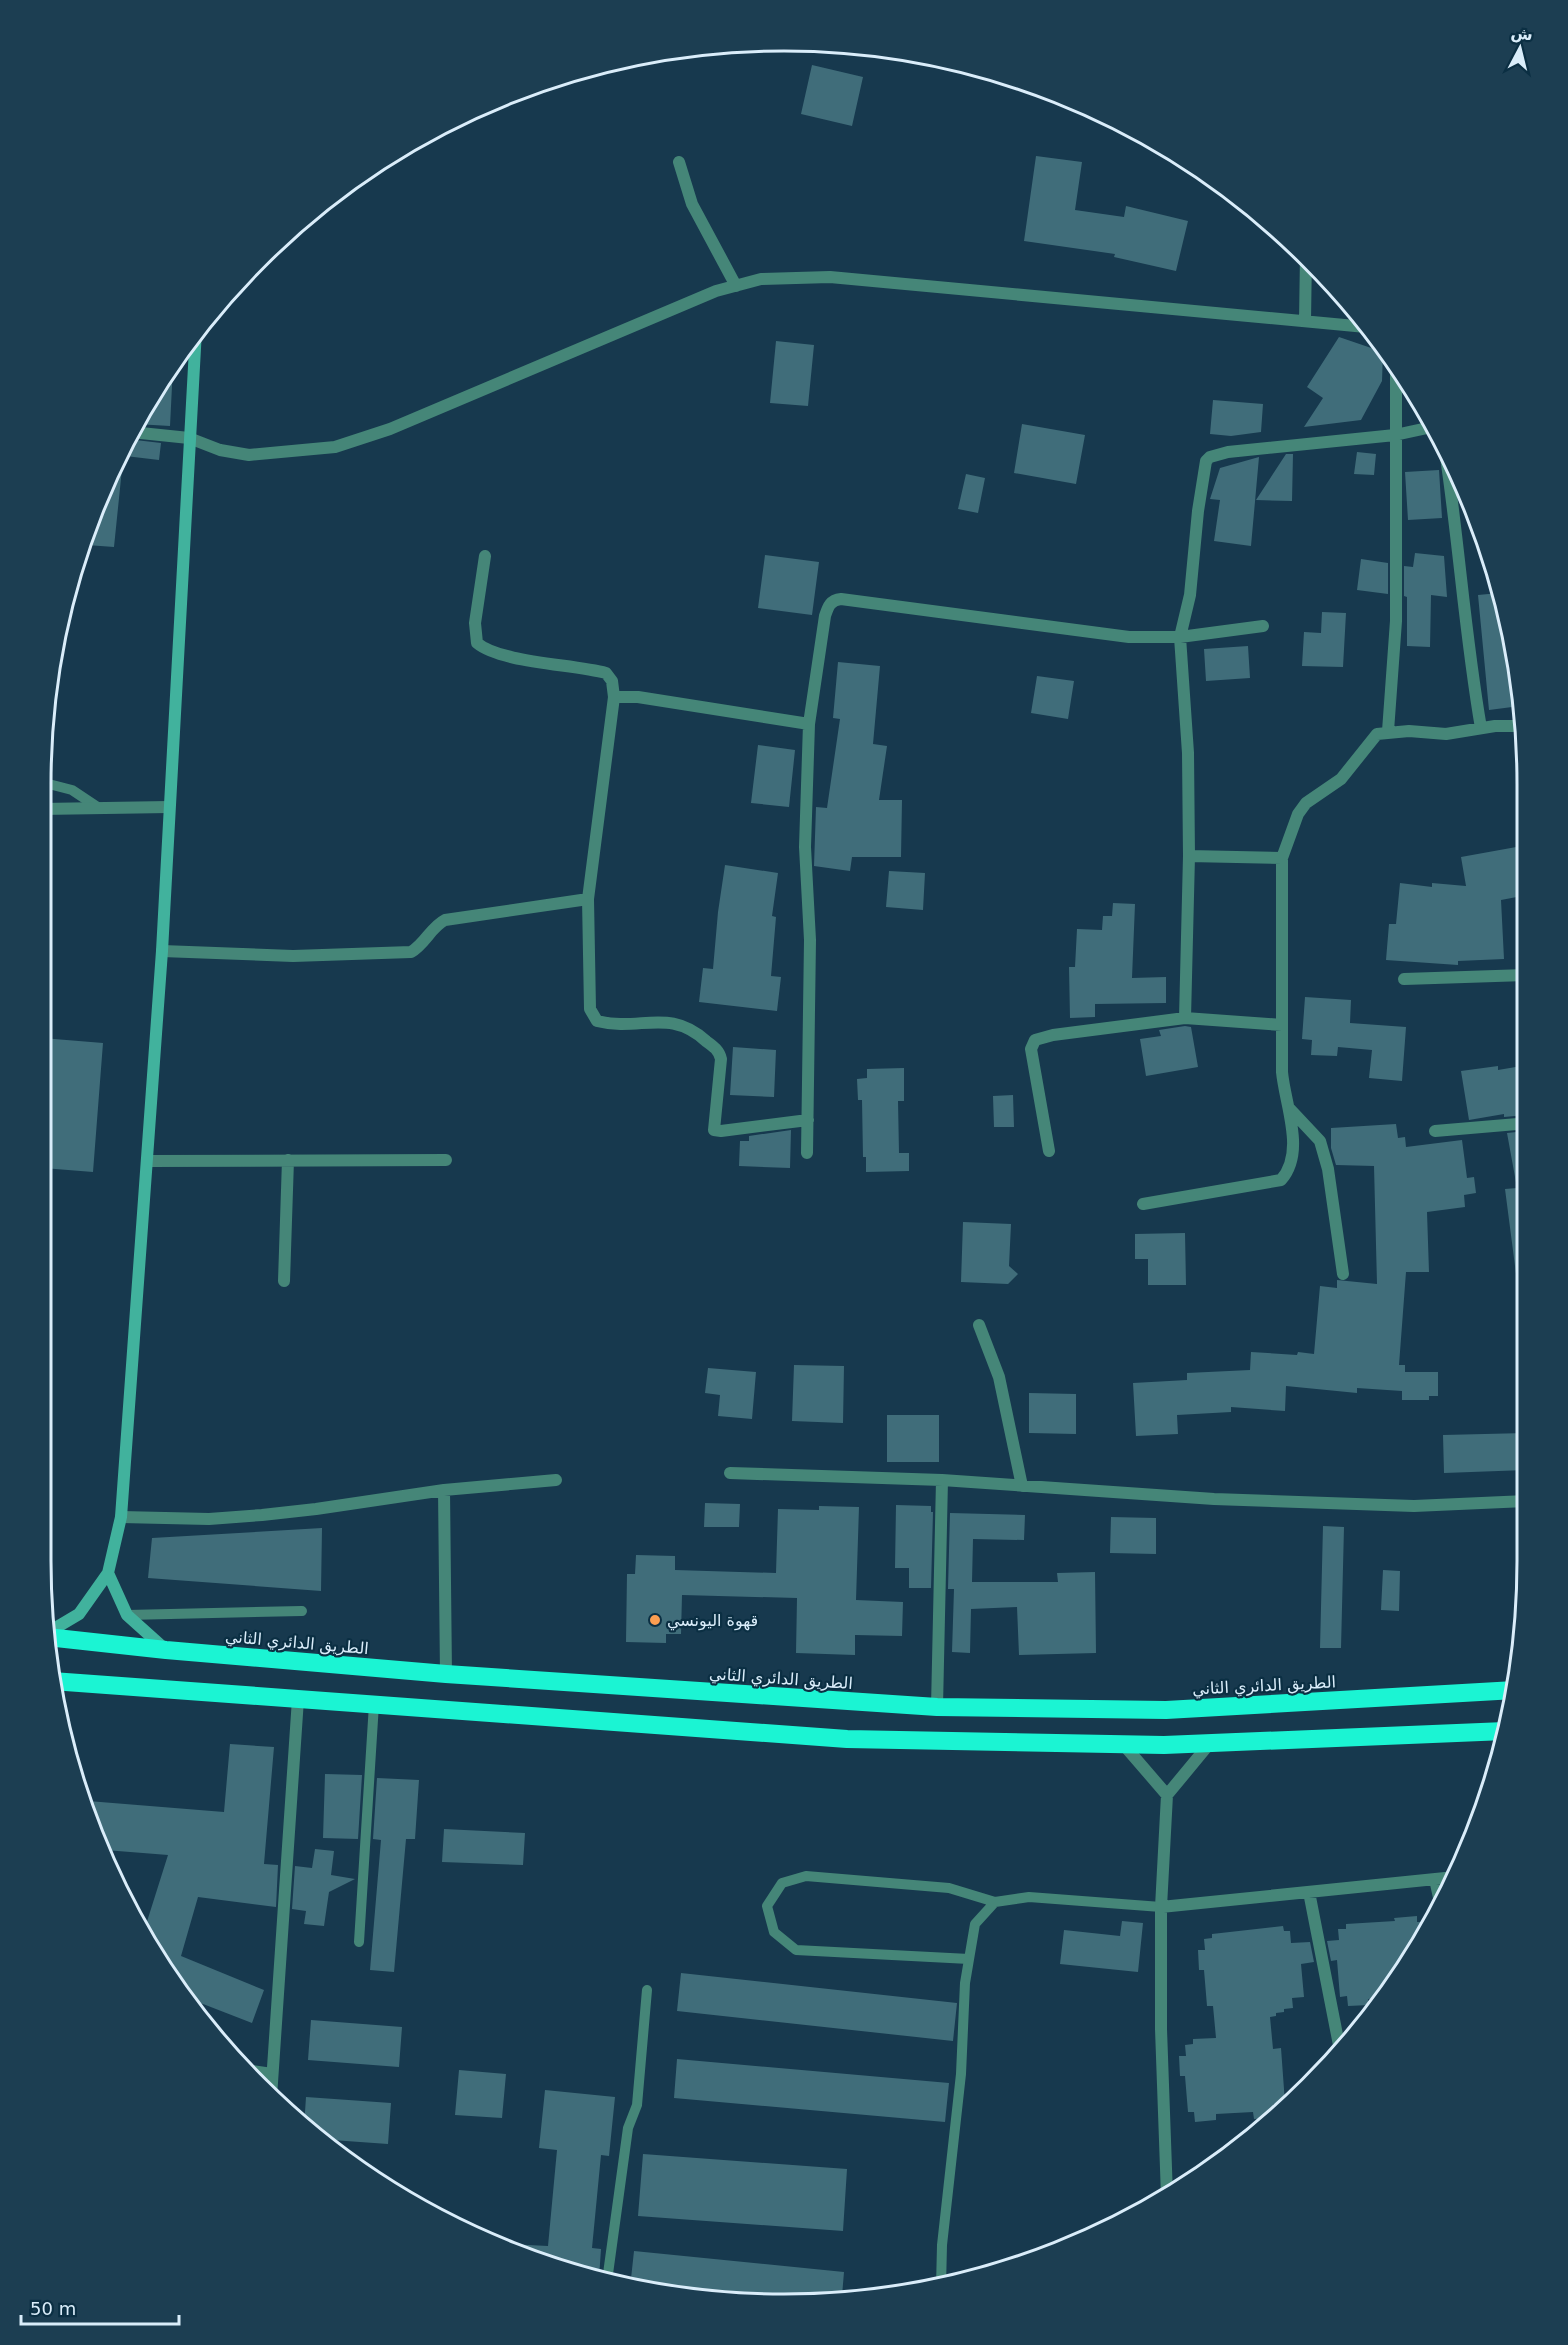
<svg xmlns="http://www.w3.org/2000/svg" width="1568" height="2345" viewBox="0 0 1568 2345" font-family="'DejaVu Sans','Noto Sans Arabic',sans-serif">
	<rect width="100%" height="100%" fill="#17394e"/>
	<path fill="#406d7a" d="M812,65L863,77L852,126L801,114Z
		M1036,156L1082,162L1075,210L1124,217L1126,206L1188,221L1176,271L1114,257L1115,254L1024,241Z
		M1339,337L1383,352L1382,381L1361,420L1304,427L1323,398L1307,387Z
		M776,341L814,345L808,406L770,403Z
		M173,366L170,426L136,424L144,412Z
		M1213,400L1263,404L1261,432L1231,436L1210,434Z
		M1022,424L1085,435L1076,484L1014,473Z
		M127,439L161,443L159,460L117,455Z
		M1357,452L1376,454L1374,475L1354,474Z
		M1286,454H1293L1292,501L1256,500Z
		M1259,457L1251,546L1214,541L1220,500L1210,499L1220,468Z
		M116,458L123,459L114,547L87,545Z
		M1439,470L1442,518L1408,520L1405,472Z
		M966,474L985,478L978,513L958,509Z
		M1415,553L1444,556L1447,597L1431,595L1430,647L1407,646V597L1404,596V566L1413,567Z
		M765,555L819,562L812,615L758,608Z
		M1361,559L1388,563V594L1357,590Z
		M1499,593L1513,639L1520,706L1489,710L1478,595Z
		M1322,612L1346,613L1343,667L1302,666L1304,632L1321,633Z
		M1248,646L1250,678L1206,681L1204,649Z
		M838,662L880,666L873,744L887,746L879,800H902L901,857H852L850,871L814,866L816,807L827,808L840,719L833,718Z
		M1037,676L1074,681L1068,719L1031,713Z
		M758,745L795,750L789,807L751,803Z
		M1527,845V895L1501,900L1504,959L1458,961V965L1386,960L1389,924H1396L1400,883L1432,887V883L1466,886L1461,857Z
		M725,865L778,873L772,916L776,917L771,976L781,977L777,1011L699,1002L703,968L713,969L718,912Z
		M889,871L925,873L923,910L886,907Z
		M1113,903L1135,904L1132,978L1166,977V1003L1095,1004V1017L1070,1018L1069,967H1075L1077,929L1102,930L1103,916H1112Z
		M1305,997L1351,1000L1350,1023L1406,1027L1402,1081L1369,1078L1372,1050L1338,1047L1337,1056L1311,1055L1312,1040L1302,1039Z
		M1185,1026L1191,1027L1198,1067L1146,1076L1140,1039L1161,1036L1159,1030Z
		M42,1038L103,1043L93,1172L43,1168Z
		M733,1047L776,1050L774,1097L730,1095Z
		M1527,1065V1115L1504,1117V1114L1469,1120L1461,1071L1498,1066V1070Z
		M904,1068V1101H898L899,1153H909V1171L866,1172V1157H863L862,1100H858L857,1079L867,1078V1069Z
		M1013,1095L1014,1127H994L993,1096Z
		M1396,1124L1398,1138L1405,1137L1406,1147L1462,1140L1467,1178L1474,1177L1476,1193L1464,1195L1465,1207L1427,1212L1429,1272H1406L1399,1365H1405V1372H1438V1396H1429V1400H1402V1391L1357,1388V1393L1286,1386L1285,1411L1231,1407V1412L1177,1415L1178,1434L1136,1436L1133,1383L1187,1380V1373L1250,1370L1251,1352L1297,1355L1298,1352L1314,1354L1320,1286L1337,1288V1280L1377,1284L1374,1166L1336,1165L1331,1148V1128Z
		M791,1130L790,1168L739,1166L740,1141H749V1136Z
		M1527,1131V1289H1518L1505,1189L1517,1188L1507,1133Z
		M963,1222L1011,1224L1009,1266L1018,1274L1008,1284L961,1282Z
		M1185,1233L1186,1285H1148V1259H1135V1234Z
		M794,1365L844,1366L843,1423L792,1421Z
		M708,1368L756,1372L752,1419L718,1416L720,1395L705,1393Z
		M1029,1393L1076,1394V1434L1029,1433Z
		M887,1415H939V1462H887Z
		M1527,1433V1470L1444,1473L1443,1435Z
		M705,1503L740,1504L739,1527H704Z
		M896,1505L931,1506V1512H933L931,1588H909V1568H895Z
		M819,1506L859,1507L856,1600L903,1602L902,1636L855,1635V1655L796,1653L797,1598L682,1595L681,1634H666V1643L626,1642L627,1574H635L636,1555L675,1556V1570L776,1573L778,1509L819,1510Z
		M950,1513L1025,1515L1024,1540L973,1539L972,1582H1058L1057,1573L1095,1572L1096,1653L1019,1655L1017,1607L971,1609L970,1653L952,1652L954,1589H948Z
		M1111,1517L1156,1518V1554L1110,1553Z
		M1323,1526L1344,1527L1341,1648H1320Z
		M322,1528L321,1591L148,1578L152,1538Z
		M1383,1570L1400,1571L1399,1611L1381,1610Z
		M230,1744L274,1747L264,1864L278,1865L276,1907L198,1897L181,1956L264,1990L252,2023L185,1997L166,1974L144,1931L168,1855L105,1850L87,1815L88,1801L224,1812Z
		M325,1774L362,1775L358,1839L323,1838Z
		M377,1778L419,1780L415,1839H406L394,1972L370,1970L381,1840L373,1839Z
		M444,1829L525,1833L523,1865L442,1862Z
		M315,1849L334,1851L331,1875L355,1879L329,1892L324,1926L304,1924L306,1911L292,1909L295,1866L312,1868Z
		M1417,1916V1922H1424L1425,1934L1402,1974L1383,1998L1368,1999L1369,2005L1348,2006L1347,1996L1340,1997L1337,1960L1331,1961L1327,1941L1339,1940L1338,1929H1346V1924L1395,1921L1394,1918Z
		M1122,1921L1143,1923L1138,1972L1060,1964L1064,1930L1120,1936Z
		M1283,1926L1284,1931H1290L1291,1943L1310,1942L1314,1962L1301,1964L1304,1997L1292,1998L1293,2008L1284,2009V2012L1276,2013V2016L1270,2017L1273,2049L1281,2048L1285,2103L1273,2104L1274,2114L1269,2118L1254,2119L1253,2112L1216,2114V2120L1195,2122L1194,2112H1188L1185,2076H1180L1179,2056H1186L1185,2045L1193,2044V2039L1216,2038L1213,2006H1207L1204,1970H1199L1198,1950H1205L1204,1939L1212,1938V1934Z
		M681,1973L957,2003L953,2041L677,2011Z
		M311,2020L402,2027L399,2067L308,2060Z
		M677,2059L949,2083L945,2122L674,2098Z
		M459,2070L506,2074L502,2118L455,2115Z
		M545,2090L615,2097L609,2156L601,2155L592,2248L601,2249L599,2278L506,2250L507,2244L548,2246L557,2150L539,2148Z
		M306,2097L391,2103L388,2144L318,2139L304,2127Z
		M643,2154L847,2169L843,2231L638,2216Z
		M634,2251L844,2272L842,2296L735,2303L639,2290L630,2288Z"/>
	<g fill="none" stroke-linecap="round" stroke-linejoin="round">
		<path stroke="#458678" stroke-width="10" d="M41,782L72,790L99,808
			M127,1615L302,1611
			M359,1942L374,1704
			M969,1959L796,1950L774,1932L767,1906L782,1883L806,1876L949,1888L995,1902
			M607,2281L628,2128L637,2105L647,1990
			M941,2287L942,2245L961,2074L965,1983L975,1924L995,1902L1029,1897L1161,1907"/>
		<path stroke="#458678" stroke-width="12" d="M679,162L692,204L736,286
			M1305,321L1306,255
			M131,432L189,438L220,450L249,455L335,447L390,429L716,291L761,279L830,277L1366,327
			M1445,450C1459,543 1465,636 1481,728
			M614,697H638L809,724
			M1388,731L1396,621V363
			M41,809L169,807
			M1189,856L1282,858L1298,814L1306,803L1341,779L1377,734L1409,731L1446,734L1495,726H1522
			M588,899L590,1009L597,1021C640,1032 669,1007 706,1041C713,1046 719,1050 721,1059L714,1130L721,1131L808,1120
			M162,951L293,956L411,952C425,944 431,927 445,920L588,899L614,697L612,681L606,673C573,664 501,663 477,643L475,623L485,556
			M1404,979L1528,975
			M1185,1018L1282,1025
			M1289,1108L1320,1141L1328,1169L1343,1274
			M1435,1131L1528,1123
			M1049,1151L1031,1049L1035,1040L1053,1035L1185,1018L1189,856L1188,753L1180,637L1190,595L1198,511L1206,461L1210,457L1228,452L1395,435L1432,427
			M807,1153L810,940L805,847L809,724L825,616C828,607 830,600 841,599L1129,637H1180L1263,626
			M147,1161L446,1160
			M1143,1204L1281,1180C1306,1152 1285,1105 1282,1072V858
			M284,1281L288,1160
			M979,1325L999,1377L1022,1486
			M730,1473L942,1480L1214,1499L1414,1506L1528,1501
			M444,1490L446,1674
			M121,1517L209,1519L262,1515L316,1509L444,1490L556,1480
			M937,1707L942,1480
			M1123,1744L1167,1795
			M1435,1879L1441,1907
			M1309,1892L1340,2050
			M1161,1907L1455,1877
			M245,2070L272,2074
			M271,2097L298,1699
			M1167,2196L1161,2029V1907L1167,1795L1210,1743"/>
		<path stroke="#41b29d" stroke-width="12" d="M108,1573L127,1615L166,1650
			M47,1633L79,1614L108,1573L121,1517L162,951L196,330"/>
		<path stroke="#1bf4d3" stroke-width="18" d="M47,1637L166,1650L446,1674L937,1707L1166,1710L1515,1690
			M52,1681L847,1739L1164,1745L1505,1731"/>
	</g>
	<circle fill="#fb9e51" stroke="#0b2f43" stroke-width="2" cx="655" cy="1620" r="6"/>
	<g text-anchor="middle" stroke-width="4.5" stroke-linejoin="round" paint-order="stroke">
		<g font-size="16" fill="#daedfa" stroke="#0b2f43" text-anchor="start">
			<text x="667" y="1626">قهوة اليونسي</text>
		</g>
		<g font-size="16" fill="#daedfa" stroke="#0b2f43">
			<text transform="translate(297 1642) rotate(5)" y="6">الطريق الدائري الثاني</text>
			<text transform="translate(781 1678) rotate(4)" y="6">الطريق الدائري الثاني</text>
			<text transform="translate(1264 1685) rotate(-3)" y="6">الطريق الدائري الثاني</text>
		</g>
	</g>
	<path d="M0 0H1568V2345H0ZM784 51H784A733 733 0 0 1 1517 784V1561A733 733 0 0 1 784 2294H784A733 733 0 0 1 51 1561V784A733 733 0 0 1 784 51Z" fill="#1c3e52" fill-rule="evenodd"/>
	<path fill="none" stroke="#daedfa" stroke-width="3" d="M784 51H784A733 733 0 0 1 1517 784V1561A733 733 0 0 1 784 2294H784A733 733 0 0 1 51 1561V784A733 733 0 0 1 784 51Z"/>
	<g transform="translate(1520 48) rotate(7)" stroke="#0b2f43" stroke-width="4.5" paint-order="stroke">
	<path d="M0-4.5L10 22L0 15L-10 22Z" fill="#daedfa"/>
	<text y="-9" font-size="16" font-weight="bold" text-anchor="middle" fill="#daedfa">ش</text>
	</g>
	<path d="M21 2315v9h158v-9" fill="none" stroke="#daedfa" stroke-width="3"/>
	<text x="30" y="2315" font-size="18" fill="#daedfa" stroke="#0b2f43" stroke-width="4.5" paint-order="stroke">50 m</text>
</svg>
